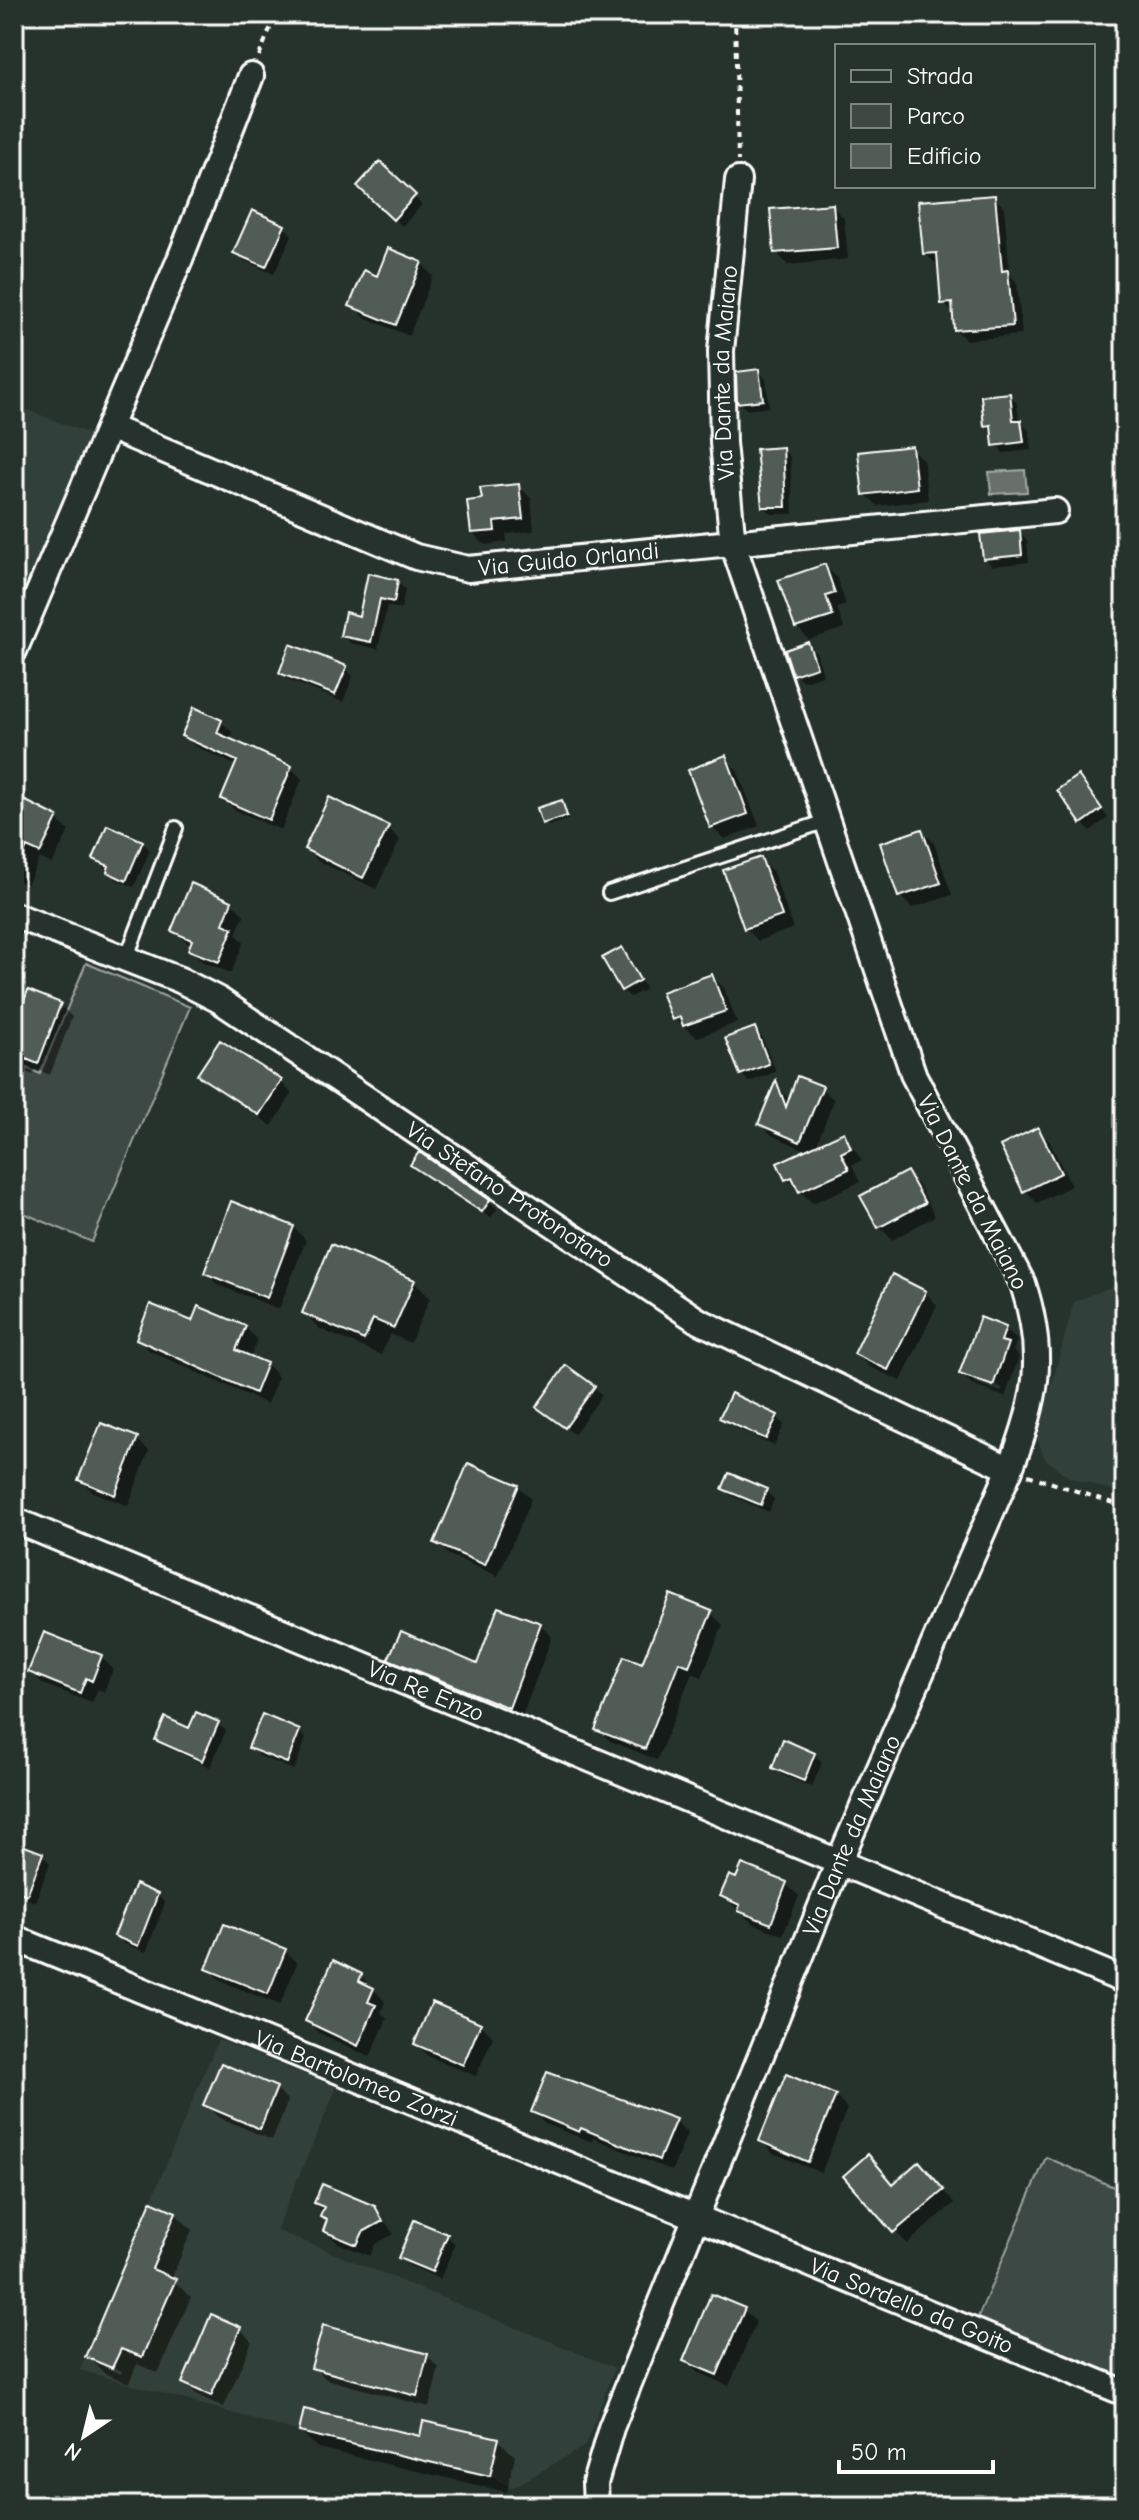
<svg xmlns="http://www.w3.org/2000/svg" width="1139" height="2520" viewBox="0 0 1139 2520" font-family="'Comic Neue',sans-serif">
	<rect width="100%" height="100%" fill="#26332d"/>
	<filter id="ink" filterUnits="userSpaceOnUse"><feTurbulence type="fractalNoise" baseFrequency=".0125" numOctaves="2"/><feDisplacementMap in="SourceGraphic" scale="16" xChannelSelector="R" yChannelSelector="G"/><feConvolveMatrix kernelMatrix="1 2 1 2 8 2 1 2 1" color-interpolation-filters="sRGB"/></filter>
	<g filter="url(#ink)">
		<path fill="#333f3a" d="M14,405L90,434L14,619Z
			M1125,1281V1495L1069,1477L1045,1459L1037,1439L1074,1302Z
			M218,2040L337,2087L276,2230L615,2368L585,2446L512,2488L490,2476L299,2432L80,2370Z"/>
		<path fill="#3e4944" stroke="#9ea4a2" stroke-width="2" d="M86,963L190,1007L92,1242L14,1209V1099L27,1068L40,1074Z
			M1046,2157L1125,2192V2381L976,2322Z"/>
		<path fill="#67706c" stroke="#a4a9a7" stroke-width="2" d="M1025,470L1027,492L991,494L989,472Z"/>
		<path fill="#0007" fill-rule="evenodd" d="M380,164L422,205L402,226L360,186Z
			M994,197L1004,207L1010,275L1017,283L1022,335L966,340L956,330L953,313L943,303L940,263H935L925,253Z
			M832,206L844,218L848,259L788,265L776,252Z
			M284,227L292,235L274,274L243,260L235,252Z
			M421,263L433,276L409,336L364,317L352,305L378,278Z
			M758,371L766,379L769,407L747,410L739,402Z
			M1009,395L1017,403L1019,422L1029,430L1031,450L1003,453L986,425Z
			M911,448L923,460L928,500L878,506L865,494Z
			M782,449L790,457L793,514H772L764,507Z
			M518,486L531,498L534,531L506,534L507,542L485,545L473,533L484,501Z
			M1019,532L1027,540L1029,562L992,566L985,558Z
			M825,566L837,578L846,605L837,608L844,628L809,640L797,627Z
			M397,582L405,589L401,609L387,606L378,649L350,643L342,635Z
			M808,644L816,652L823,675L803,681L795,674Z
			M345,668L353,676L343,702L289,680L281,672Z
			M195,710L221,722L233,733L229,741L291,768L302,779L281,830L235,810L223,798L237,766L195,746L184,735Z
			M725,758L737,770L759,826L724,839L712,827Z
			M1078,778L1108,818L1090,831L1082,823Z
			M14,798L56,819L69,831L52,864L40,858L27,885L14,879Z
			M561,802L569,819L548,826L544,823Z
			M388,828L400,840L376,889L318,861L306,848Z
			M922,831L934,843L952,895L912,908L900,896Z
			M142,842L150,850L134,887L117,880L95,858Z
			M760,859L773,872L793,928L758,941L746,928L726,872Z
			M231,902L244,915L236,934L244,942L231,973L203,962L190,949L192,946L173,931Z
			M622,950L646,989L630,997L622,990Z
			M712,976L724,988L737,1023L697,1037L674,1019Z
			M60,1005L72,1017L50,1075L35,1069L33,1075L17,1068L14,1065V1032Z
			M755,1029L762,1037L776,1072L749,1082L741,1074Z
			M200,1074L280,1081L292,1094L272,1126Z
			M776,1084L790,1101L821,1088L834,1100L815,1148L843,1135L862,1160L852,1165L860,1182L813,1203L787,1179L808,1151L773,1136L760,1124Z
			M1037,1130L1050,1142L1071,1186L1037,1203L1025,1190Z
			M413,1165L489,1201L497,1209L491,1218Z
			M907,1173L919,1186L935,1216L892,1240L880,1227L863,1197Z
			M293,1227L306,1240L279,1309L218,1285L206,1273Z
			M413,1281L430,1298L410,1343L390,1334L381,1355L320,1329L304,1313Z
			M925,1292L937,1305L901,1381L868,1366L856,1353Z
			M245,1327L257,1340L250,1358L266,1364L278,1377L267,1404L150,1351L138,1339Z
			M1005,1328L1017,1340L1013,1351L1019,1357L1005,1397L974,1386L961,1374ZM973,1377L1003,1388L1001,1392L973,1382Z
			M594,1387L602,1395L574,1434L547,1414Z
			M722,1417H777L784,1425L774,1446L729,1425Z
			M1125,1426V1451L1118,1444Z
			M137,1439L149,1451L128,1506L93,1492L81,1480Z
			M518,1486L531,1499L498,1576L449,1555L436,1542Z
			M724,1488L766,1491L774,1499L769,1512L732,1496Z
			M711,1613L723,1625L702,1677L692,1673L657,1760L610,1741L597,1729L643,1665Z
			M540,1624L552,1637L521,1719L403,1671L391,1659L478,1667Z
			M101,1657L113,1669L104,1692L98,1689L92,1703L43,1684L31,1671Z
			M197,1714L218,1724L226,1731L210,1767L166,1747L158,1739L190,1730Z
			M299,1731L306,1739L294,1770L259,1756L251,1748Z
			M814,1754L822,1762L812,1787L782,1775L774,1767Z
			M14,1844L42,1855L50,1863L35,1902L14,1894Z
			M786,1884L799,1896L783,1935L752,1923L723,1896Z
			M157,1895L165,1903L146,1952L124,1944L116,1936Z
			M285,1951L297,1963L280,2005L221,1981L208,1968Z
			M361,1975L385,2002L381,2012L387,2019L370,2057L319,2033L307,2021Z
			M480,2024L493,2037L476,2076L428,2056L416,2044Z
			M276,2088L288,2101L272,2140L218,2117L206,2105Z
			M835,2096L847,2109L821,2173L773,2153L761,2141Z
			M533,2112L675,2121L687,2133L672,2171L593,2138L592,2142L545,2124Z
			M846,2176L894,2185L931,2176L954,2203L907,2244Z
			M316,2203L374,2207L394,2234L375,2244L370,2256L338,2243L325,2231L329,2222Z
			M175,2213L192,2230L171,2279L191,2297L158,2373L137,2364L129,2383L104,2373L87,2356ZM104,2363L122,2371L121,2374L104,2367Z
			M447,2236L455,2244L440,2279L408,2265L400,2258Z
			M744,2310L756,2322L729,2386L697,2372L685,2360Z
			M240,2329L252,2341L224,2407L196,2395L184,2382Z
			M427,2356L439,2368L429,2407L326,2379L314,2367Z
			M301,2432L498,2440L515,2456L507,2492L318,2448Z"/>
		<path fill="#515c57" stroke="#fff" stroke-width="2" d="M380,161L416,195L393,220L357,186Z
			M995,195L1002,271L1008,270L1013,326L954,330L952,303L941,304L937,253L923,254L918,201Z
			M833,204L837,248L774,253L770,209Z
			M252,210L285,225L266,267L233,253Z
			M388,248L422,262L396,325L349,306L364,270L377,276Z
			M759,369L763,400L737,403L736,372Z
			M1010,393L1013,420H1021L1024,442L993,446L991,425L984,426L981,396Z
			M912,446L917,488L863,495L858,452Z
			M783,447L786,507H762L756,449Z
			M519,484L523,519L494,522L495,531L471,533L467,501L482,499L480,488Z
			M1020,530L1022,555L983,559L980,534Z
			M825,564L835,593L826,596L833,616L795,628L778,580Z
			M368,573L398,580L394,602L380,599L371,642L340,636L345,612L359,616Z
			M808,642L817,667L793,675L785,650Z
			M290,644L347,666L335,695L279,673Z
			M194,707L222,720L217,733L292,766L269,820L221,799L237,761L181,736Z
			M726,755L748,814L710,828L688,770Z
			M1078,775L1102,809L1081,824L1057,790Z
			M14,795L58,817L40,853L27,847L14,874Z
			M329,797L389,826L363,878L304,849Z
			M562,800L567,816L542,824L537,808Z
			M107,825L143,841L126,881L107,872L109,866L93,859Z
			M922,829L941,883L898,897L880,843Z
			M761,857L782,916L744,929L723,870Z
			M191,883L232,901L223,924L233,928L219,962L188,950L192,940L171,931Z
			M622,947L640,980L621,991L602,958Z
			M712,974L726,1011L683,1026L680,1017L672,1020L661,992Z
			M28,990L61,1003L38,1064L14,1054V1027Z
			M755,1027L769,1064L740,1075L725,1038Z
			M220,1040L282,1080L259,1115L197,1075Z
			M797,1076L823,1086L800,1142L758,1124L776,1080L786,1107Z
			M1038,1127L1061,1173L1023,1192L1000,1146Z
			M844,1132L851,1148L841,1153L849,1169L799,1192L792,1177L785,1180L777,1163Z
			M419,1152L490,1200L482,1212L410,1165Z
			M907,1171L925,1203L878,1228L860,1196Z
			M231,1201L294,1226L267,1298L204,1273Z
			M331,1244L415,1280L394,1328L373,1319L364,1340L302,1313Z
			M892,1274L926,1291L888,1370L854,1354Z
			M150,1304L192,1321L198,1306L246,1326L236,1350L267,1363L255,1393L136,1339Z
			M980,1317L1006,1327L1001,1341L1008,1343L993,1386L959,1374Z
			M566,1365L595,1386L565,1428L536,1407Z
			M731,1393L778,1415L766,1439L719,1418Z
			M101,1423L138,1437L115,1495L78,1480Z
			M468,1463L519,1485L485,1565L434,1543Z
			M729,1473L767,1489L761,1505L722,1489Z
			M670,1594L712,1611L689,1666L679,1662L645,1749L595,1730L624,1656L642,1663Z
			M498,1607L541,1623L509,1708L388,1659L401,1631L477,1664Z
			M44,1632L102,1655L92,1681L86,1678L80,1693L28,1672Z
			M196,1712L219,1722L202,1761L155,1740L165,1717L189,1728Z
			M262,1714L300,1730L287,1763L248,1748Z
			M783,1739L815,1753L804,1781L772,1768Z
			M14,1842L43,1853L27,1895L14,1890Z
			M742,1864L787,1882L771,1924L738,1911L740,1905L720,1896L729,1875L736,1878Z
			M135,1884L158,1894L138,1946L114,1936Z
			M224,1924L286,1949L268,1994L206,1969Z
			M333,1960L362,1974L359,1981L374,1988L368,2002L376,2005L358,2046L305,2021Z
			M432,2002L481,2023L463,2065L414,2044Z
			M221,2063L277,2087L260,2129L203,2105Z
			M547,2072L676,2119L659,2160L581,2128L579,2132L531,2112Z
			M786,2074L836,2095L808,2162L759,2141Z
			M868,2154L893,2184L919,2161L944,2190L893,2233L843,2176Z
			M322,2184L375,2206L383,2221L363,2232L357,2245L323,2231L327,2220L320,2217L324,2207L314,2203Z
			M151,2201L176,2212L152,2269L176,2279L142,2357L121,2349L112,2368L85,2357Z
			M414,2220L448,2234L432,2272L398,2258Z
			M711,2294L745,2308L717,2375L683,2361Z
			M211,2314L241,2327L211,2396L182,2383Z
			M323,2325L428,2354L417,2396L311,2368Z
			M304,2409L420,2436L423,2421L499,2438L490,2476L299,2432Z"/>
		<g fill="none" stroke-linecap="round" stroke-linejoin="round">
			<defs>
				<path id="lane" d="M609,893L827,821
					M126,959L176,828"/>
				<g id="street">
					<path id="s1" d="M109,427L416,557L468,569L1055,511"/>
					<path d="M14,651L180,259L251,76"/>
					<path id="s2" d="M14,915L180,980L219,1000L697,1320L1010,1469"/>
					<path id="s3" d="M14,1520L1125,1981"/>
					<path id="s4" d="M14,1938L1125,2393"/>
					<path id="s5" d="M596,2506L595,2483L611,2428L838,1864L1010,1469C1037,1401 1046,1355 1023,1284L914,1076L733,544L723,443L721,351L738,180"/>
				</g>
			</defs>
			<use href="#lane" stroke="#fff" stroke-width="18"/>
			<use href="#street" stroke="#fff" stroke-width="30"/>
			<path stroke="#fff" stroke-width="4" stroke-dasharray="6 6" stroke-linecap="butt" d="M735,14L738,161
				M259,56L276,14
				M1028,1475L1125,1507"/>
			<use href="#lane" stroke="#26332d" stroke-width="12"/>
			<use href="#street" stroke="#26332d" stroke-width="24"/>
		</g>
	</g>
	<g text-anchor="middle" stroke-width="7" stroke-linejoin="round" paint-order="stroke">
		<g font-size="24" fill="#fff" stroke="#26332d">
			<text dy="8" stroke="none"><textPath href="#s5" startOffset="2278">Via Dante da Maiano</textPath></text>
			<text dy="8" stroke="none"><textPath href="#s1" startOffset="488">Via Guido Orlandi</textPath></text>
			<text transform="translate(973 1192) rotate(63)" y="8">Via Dante da Maiano</text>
			<text dy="8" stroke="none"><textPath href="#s2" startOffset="572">Via Stefano Protonotaro</textPath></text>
			<text dy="8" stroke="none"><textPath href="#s3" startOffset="446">Via Re Enzo</textPath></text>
			<text dy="8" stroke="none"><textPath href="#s5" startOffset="720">Via Dante da Maiano</textPath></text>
			<text dy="8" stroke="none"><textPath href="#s4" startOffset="370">Via Bartolomeo Zorzi</textPath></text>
			<text dy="8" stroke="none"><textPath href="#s4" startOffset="970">Via Sordello da Goito</textPath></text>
		</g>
	</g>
	<rect width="1139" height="2520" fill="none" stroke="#26332d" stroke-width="48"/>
	<rect x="24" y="24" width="1091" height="2472" fill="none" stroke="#fff" stroke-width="3" filter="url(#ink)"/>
	<rect x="835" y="44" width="260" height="144" fill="#26332d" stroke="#7d8581" stroke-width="2"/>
	<rect x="851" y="70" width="40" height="12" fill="#26332d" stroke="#7d8581" stroke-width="2"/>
	<text x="907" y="84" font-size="24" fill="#ffffff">Strada</text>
	<rect x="851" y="104" width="40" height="24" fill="#3e4944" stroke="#7d8581" stroke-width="2"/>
	<text x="907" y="124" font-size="24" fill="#ffffff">Parco</text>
	<rect x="851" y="144" width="40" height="24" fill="#515c57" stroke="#7d8581" stroke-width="2"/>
	<text x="907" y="164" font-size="24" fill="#ffffff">Edificio</text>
	<g transform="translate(84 2436) rotate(215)" stroke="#26332d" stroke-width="6" paint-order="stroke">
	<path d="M0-6L14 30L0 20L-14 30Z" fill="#ffffff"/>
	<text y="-12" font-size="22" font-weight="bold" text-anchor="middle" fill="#ffffff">N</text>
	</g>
	<path d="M839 2460v12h154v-12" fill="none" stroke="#ffffff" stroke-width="4"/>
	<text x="851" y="2460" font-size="24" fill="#ffffff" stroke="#26332d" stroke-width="6" paint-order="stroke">50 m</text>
</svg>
